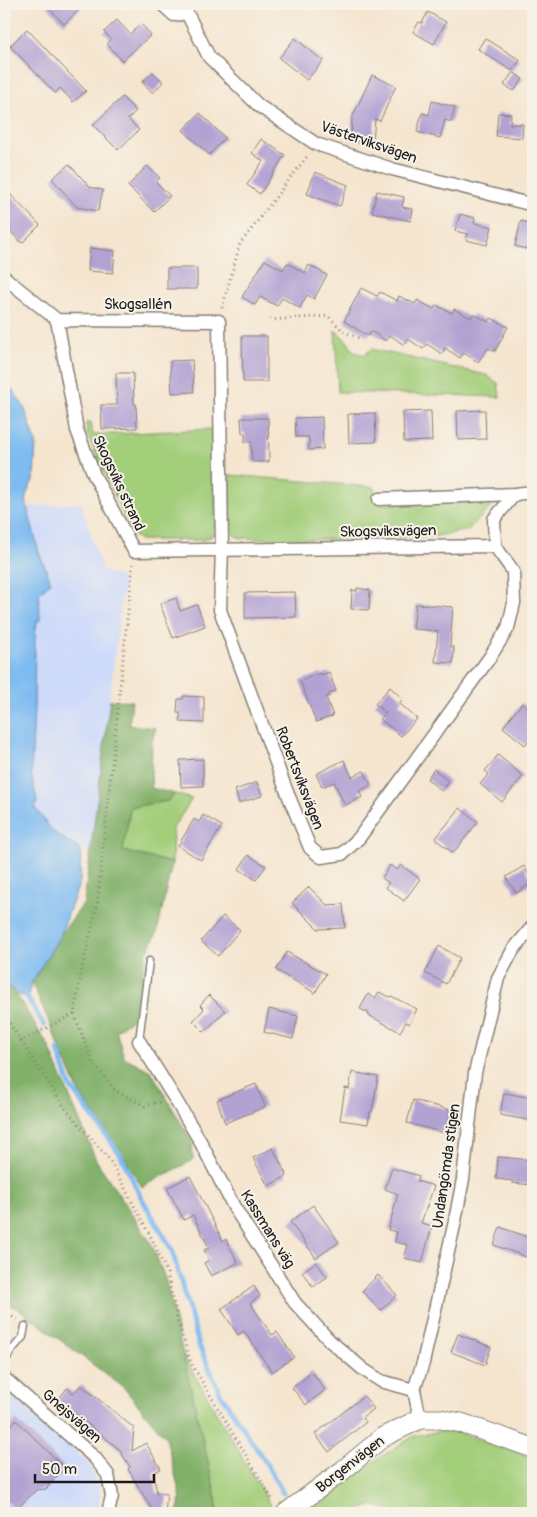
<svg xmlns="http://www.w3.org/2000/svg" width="537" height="1517" viewBox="0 0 537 1517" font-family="Pangolin,sans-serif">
	<rect width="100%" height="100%" fill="#f7f3e8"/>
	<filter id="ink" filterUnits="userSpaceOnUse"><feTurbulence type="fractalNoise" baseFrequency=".02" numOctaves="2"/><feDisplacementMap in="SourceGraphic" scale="10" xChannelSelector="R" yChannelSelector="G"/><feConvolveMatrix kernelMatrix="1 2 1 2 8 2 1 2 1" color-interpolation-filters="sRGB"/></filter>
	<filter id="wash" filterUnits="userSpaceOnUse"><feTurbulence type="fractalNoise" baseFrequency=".0096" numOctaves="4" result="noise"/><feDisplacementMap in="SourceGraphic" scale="20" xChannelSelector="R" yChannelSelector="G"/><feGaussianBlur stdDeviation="1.12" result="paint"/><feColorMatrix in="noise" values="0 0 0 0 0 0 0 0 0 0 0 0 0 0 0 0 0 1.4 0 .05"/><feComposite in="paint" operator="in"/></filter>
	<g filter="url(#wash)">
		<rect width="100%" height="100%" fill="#f5e5cf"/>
		<path fill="#cedafa" d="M81,503L102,571L124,579L91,852L81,850L53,832L35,808L37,801L31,774L34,707L35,636L37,620H40L39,592L51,581L39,553L27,507Z
			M4,1389L89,1463L100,1491L99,1511L97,1513H4Z"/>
		<path fill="#a3ce7a" stroke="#60754b" d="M335,330L347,341L354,352L365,355L371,349L486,375L498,383L500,397L338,392Z
			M91,422L93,435L212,429L216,522L212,536L203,540H140L133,535L87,434L86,423Z
			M230,475L374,487L377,504L495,503L468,530L437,536L297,540L240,538L234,535L230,528Z
			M175,794L192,799L173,828L172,863L122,851L131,807L168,801Z
			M183,1355L265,1496L272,1509L268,1513H218L214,1488Z
			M441,1431L456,1432L533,1457V1513H403L372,1505L354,1513H314L311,1508L382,1456L414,1436Z"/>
		<path fill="#82b16a" stroke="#4f6643" d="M110,700L132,701L129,725L156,728L152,740L151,788L175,794L168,801L130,807L123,851L172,863L157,933L146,954L143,972L141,1012L116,1031L124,1057L151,1071L192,1142L193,1160L142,1187L121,1152L79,1093L32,982L61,934L84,903Z
			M4,981L16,994L49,1047L96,1160L151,1243L166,1281L214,1488L218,1513H177L181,1498L166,1438L123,1387L23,1312L4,1301Z"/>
		<path fill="#7ebbf1" stroke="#4d6c86" d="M4,343L7,351V381L24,407L36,442L34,478L26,495L27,507L39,553L51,582L39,593L40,620L37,621L35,636L34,707L31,774L37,801L35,808L53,832L81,850L80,881L61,934L32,982L27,997L16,994L4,981Z"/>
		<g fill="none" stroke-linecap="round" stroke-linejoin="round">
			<path stroke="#7ebbf1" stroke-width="5" d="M27,997L44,1025
				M58,1050L70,1086L120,1154L141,1197L172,1250L199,1345L220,1393L266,1463L283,1493"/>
		</g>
		<g id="blocks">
			<path fill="#b2a2d3" d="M45,4H85L64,24Z
				M428,12L446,22L434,44L413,32L419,22L422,23Z
				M117,20L130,34L141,24L151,35L122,61L107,44L111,39L104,32Z
				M27,29L86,91L73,102L60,88L55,93L10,46Z
				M295,38L323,61L307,80L279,58Z
				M485,38L520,60L512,71L478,49Z
				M153,72L163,82L153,93L142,82Z
				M513,72L523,79L514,91L504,85Z
				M372,75L396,86L380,121L375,119L373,141L351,140L352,118Z
				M122,97L136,111L128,119L139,130L118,150L93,125Z
				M432,101L455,107L451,122L445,120L440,138L417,132L422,113L429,115Z
				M200,113L225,138L209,155L183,130Z
				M498,113L511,114L510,124H523L522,138L496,136Z
				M261,139L285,155L260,194L247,185L263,161L252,153Z
				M69,164L90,187L103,190L98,211L77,207L52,179Z
				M147,166L160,178L156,182L170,196L154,212L128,186Z
				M315,172L348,185L340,206L307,194Z
				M4,188L40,225L22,243L4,225Z
				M377,191L404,197L402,207L413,209L411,221L372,212Z
				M460,214L475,218L474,223L492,227L487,245L466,240L468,234L455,231Z
				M521,221L533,224V251L515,246Z
				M90,248L115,251L113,273L88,271Z
				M265,260L283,270L287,263L305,273L309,265L327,275L314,299L307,295L300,308L282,298L277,306L260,297L255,305L242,297Z
				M167,268H197V289H167Z
				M361,288L377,296L380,292L397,301L399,296L415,304L417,300L434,309L436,305L452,313L454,309L471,318L473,314L489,322L491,318L508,327L495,351L488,348L478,362L464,353L460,358L445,348L442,354L427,344L423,349L408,339L404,345L390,335L386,341L371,331L368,336L344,321Z
				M242,336H267V382H243Z
				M192,360L194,392L172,393L170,361Z
				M116,373H133L134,404H136L137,428L102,429L101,405H117Z
				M485,410L486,439L458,440L457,411Z
				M431,411L432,441L404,442L403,412Z
				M375,413L376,442L349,443L348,414Z
				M322,417L323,449L309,450V437H296L295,418Z
				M241,418H268L269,462H252L251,442H245V433H242Z
				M357,588L370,590L369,610L351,609L352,590L357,591Z
				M295,592L296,617L245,618V593Z
				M176,598L180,611L197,605L205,626L173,638L160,604Z
				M416,604L453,607L450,647H454L453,663L435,662L438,631L413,629Z
				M329,672L336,691L329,694L330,696L326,697L333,716L316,722L300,681L321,673L322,675Z
				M390,687L403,699L399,703L417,719L401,736L380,719L386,713L375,704Z
				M183,696L204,697V723L180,722V713H177L178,699H183Z
				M522,703L533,712V735L525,745L503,727Z
				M498,755L523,776L502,802L480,784L489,774L485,771Z
				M203,759V786L181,787L180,760Z
				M344,760L352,777L364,771L371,785L359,791L362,797L345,805L334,782L322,787L316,774Z
				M434,769L449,782L442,791L427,779Z
				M257,782L262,796L239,803L235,790Z
				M460,808L478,822L453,853L435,839Z
				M203,815L222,826L201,860L178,846L194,819L199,822Z
				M248,855L266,866L256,880L239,869Z
				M390,865L397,870L401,865L420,879L404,901L385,887L389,883L382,878Z
				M524,866L533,882L516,893L506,877Z
				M309,887L327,905L343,904L345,928L318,929L292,903Z
				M223,916L240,930L218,956L201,941Z
				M439,946L460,958L446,984L425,973Z
				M287,952L326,974L315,993L276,970Z
				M379,992L390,997L391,996L417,1009L409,1024L406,1022L400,1032L368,1015L369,1013L360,1009L368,994L375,998Z
				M209,995L225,1011L204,1032L193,1021L204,1009L200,1005Z
				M269,1009L298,1016L293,1039L264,1032Z
				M352,1072L378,1077L372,1112H370L368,1124L340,1120L345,1088L349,1089Z
				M256,1084L265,1107L225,1123L217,1100Z
				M504,1093L533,1098V1121L500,1115Z
				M413,1100L451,1110L445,1133L407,1123Z
				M273,1148L287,1176L268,1186L253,1158Z
				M498,1157L533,1160L532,1185L512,1183L513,1181L496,1179Z
				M392,1168L419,1176L417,1181L434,1186L421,1223L432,1226L422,1263L404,1258L408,1245L395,1242L397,1232L388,1230L398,1194L385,1189Z
				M190,1176L223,1241L226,1239L238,1263L211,1276L204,1263L209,1260L204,1250L209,1248L193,1215L184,1220L167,1188Z
				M313,1205L339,1242L316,1258L290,1222Z
				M500,1227L533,1239L526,1257L494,1245Z
				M316,1262L327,1277L313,1287L302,1272Z
				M378,1275L397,1295L381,1310L362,1291Z
				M254,1286L260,1296L250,1303L272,1335L277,1332L294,1357L272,1372L244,1331L238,1335L221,1309Z
				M458,1334L491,1347L485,1365L451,1352Z
				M312,1372L325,1390L306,1405L292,1388Z
				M81,1385L134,1428L132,1451L146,1443L161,1469L153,1473L157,1493L167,1494L165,1513H154L128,1469L130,1467L119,1449L58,1400L67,1388L73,1393Z
				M364,1396L374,1409L362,1417L366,1422L329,1452L315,1434Z
				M16,1420L65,1468L46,1489L36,1490L16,1510L4,1499V1433Z"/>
		</g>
	</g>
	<g filter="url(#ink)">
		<use href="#blocks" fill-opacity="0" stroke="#888076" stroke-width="1"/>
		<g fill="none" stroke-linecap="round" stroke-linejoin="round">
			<defs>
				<path id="lane" d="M139,1041L149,961
					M4,1363L11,1351L23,1337L25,1326"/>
				<path id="street" d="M162,4L174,15L187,13
					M184,4L187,13L209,57L259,106L316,144L392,169L533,205
					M4,277L57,320L77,430L94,475L134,551L495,546
					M57,320L219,321L222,549L220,610L285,787L310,848L321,857L342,854L359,838L490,657L508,628L514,603L513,571L495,546
					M379,499L515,494
					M495,546L494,519L515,494L533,492
					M139,1041L175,1099L200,1141L234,1207L295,1303L330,1341L364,1370L381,1381L414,1390
					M4,1378L95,1458L108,1475L112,1496L108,1513
					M420,1419L414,1390L423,1363L455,1221L463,1179L475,1073L498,978L513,950L533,926"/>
				<path id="secondary" d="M286,1513L342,1471L383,1437L420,1419H440L461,1423L533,1448"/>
			</defs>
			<use href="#lane" stroke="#888076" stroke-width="9"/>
			<use href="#street" stroke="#888076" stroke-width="15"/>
			<use href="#secondary" stroke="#888076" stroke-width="21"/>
			<path stroke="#888076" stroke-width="3" stroke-dasharray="1 4" stroke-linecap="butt" d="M222,308L240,244L308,155
				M270,320L328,316L343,331L361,339
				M133,564L97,906L82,968L74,1014L93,1063L116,1091L145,1106L163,1101
				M74,1014L21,1041L65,1108L109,1159L153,1241L167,1273L178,1322L191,1363L274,1502
				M4,1015L21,1041
				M4,1311L18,1321"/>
			<use href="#lane" stroke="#fff" stroke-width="6"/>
			<use href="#street" stroke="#fff" stroke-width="12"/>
			<use href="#secondary" stroke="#fff" stroke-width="19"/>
		</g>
	</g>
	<g text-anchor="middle" stroke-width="4" stroke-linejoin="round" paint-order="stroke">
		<g font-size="15" fill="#1c1c1c" stroke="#f7f3e8">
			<text transform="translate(369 142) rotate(19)" y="5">Västerviksvägen</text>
			<text x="138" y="309">Skogsallén</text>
			<text transform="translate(119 483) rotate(65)" y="5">Skogsviks strand</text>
			<text transform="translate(388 531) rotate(-1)" y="5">Skogsviksvägen</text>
			<text transform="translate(300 778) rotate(69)" y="5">Robertsviksvägen</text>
			<text transform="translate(446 1166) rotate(-82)" y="5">Undangömda stigen</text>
			<text transform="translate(268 1229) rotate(58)" y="5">Kassmans väg</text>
			<text transform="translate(72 1416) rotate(41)" y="5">Gnejsvägen</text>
			<text transform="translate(350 1464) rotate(-38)" y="5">Borgenvägen</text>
		</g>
	</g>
	<rect width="537" height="1517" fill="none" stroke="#f7f3e8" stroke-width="20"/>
	<path d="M35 1474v8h119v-8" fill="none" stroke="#1c1c1c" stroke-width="2.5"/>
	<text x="42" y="1474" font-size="15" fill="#1c1c1c" stroke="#f7f3e8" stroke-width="4" paint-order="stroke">50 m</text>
</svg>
